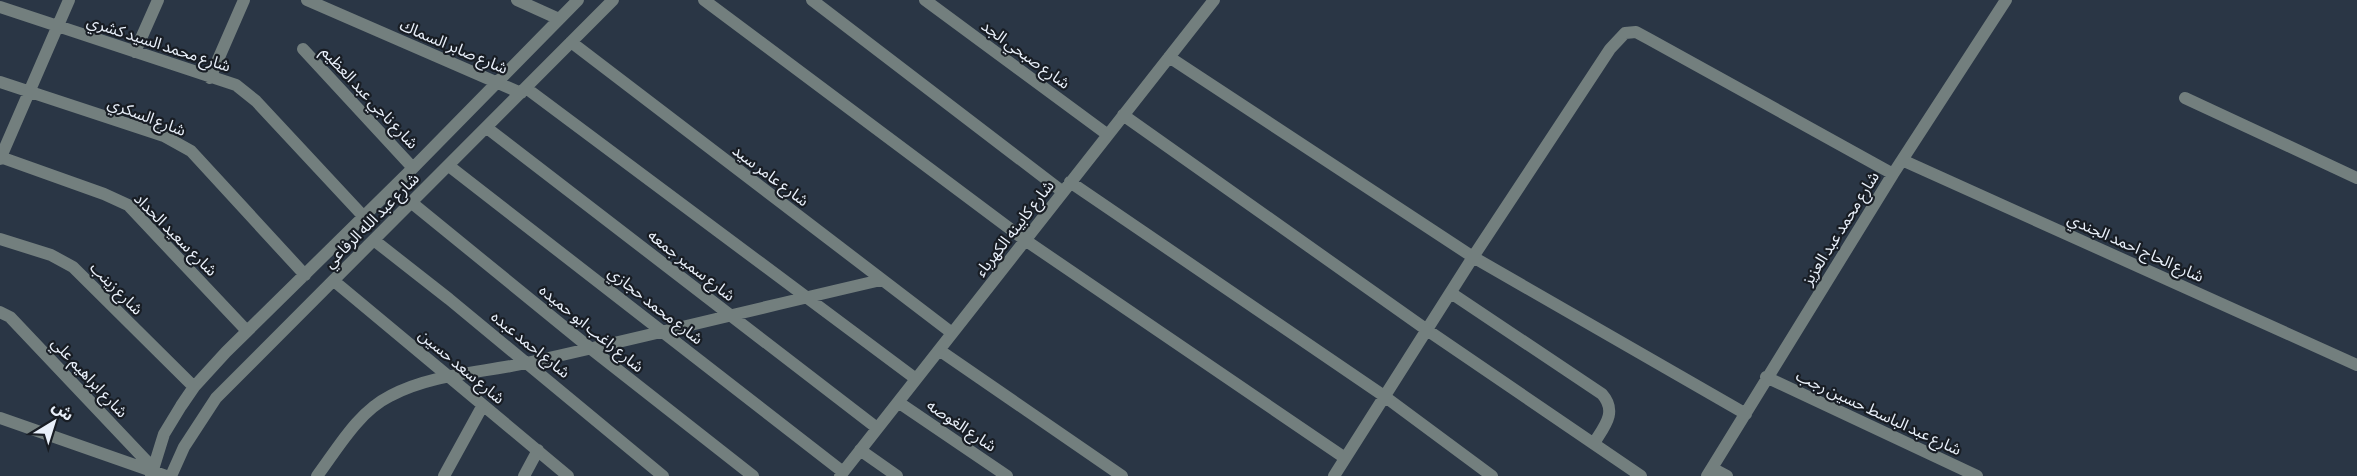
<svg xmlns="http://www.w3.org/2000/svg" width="2357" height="476" viewBox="0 0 2357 476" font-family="'Sofia Sans Condensed','Noto Sans Arabic',sans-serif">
	<rect width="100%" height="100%" fill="#2a3645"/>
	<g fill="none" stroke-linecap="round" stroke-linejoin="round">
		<path stroke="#737f7e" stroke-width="12" d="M307,0L521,93
			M517,0L559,19
			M704,0L1025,240L1345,458
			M812,0L1063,192
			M925,0L1108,135
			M0,7L236,85L256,101L364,217
			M571,42L952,333
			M303,49L413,168
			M135,52L158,0
			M1169,57L1473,257L1746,414
			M210,78L244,0
			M0,82L164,136L191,151L305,275
			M526,88L916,379
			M2185,98L2357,178
			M1123,115L1427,330L1641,476
			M487,128L877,428
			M0,157L104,194L128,205L247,331
			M0,159L69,0
			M1902,160L2357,365
			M449,166L843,472
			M1070,182L1384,396L1492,476
			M412,203L590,348L753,476
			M0,239L51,255L73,267L194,387
			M375,241L449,299L663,476
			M334,281L568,476
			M1451,293L1602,394C1618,412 1604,427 1594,443
			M0,312L10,317L153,468
			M939,350L1122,476
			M1766,377L1977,476
			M898,402L1007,476
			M0,418L166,476
			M860,450L897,476
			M1712,468L1727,476
			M151,476L164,434L181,406L194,387L226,352L413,168L578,0
			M171,476L184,447L216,398L613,0
			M317,476C338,448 358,412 390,396C433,373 484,373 531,362C648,336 764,307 881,280
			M444,476L483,405
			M524,476L538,450
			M840,476L1214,0
			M1334,476L1473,257L1610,49L1625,33L1636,32L1649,39L1893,174
			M1707,476L1893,174L2006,0"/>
	</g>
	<g text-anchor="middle" stroke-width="4.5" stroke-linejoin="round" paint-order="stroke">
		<g font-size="16" fill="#e9f0fa" stroke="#181d24">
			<text transform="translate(159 43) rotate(18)" y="6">شارع محمد السيد كشري</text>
			<text transform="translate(454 46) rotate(23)" y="6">شارع صابر السماك</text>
			<text transform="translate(1026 54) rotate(36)" y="6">شارع صبحي الجد</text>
			<text transform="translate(370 97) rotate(47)" y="6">شارع ناجي عبد العظيم</text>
			<text transform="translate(147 116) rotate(21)" y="6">شارع السكري</text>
			<text transform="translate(771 175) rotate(37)" y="6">شارع عامر سيد</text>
			<text transform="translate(371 220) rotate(-45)" y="6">شارع عبد الله الرفاعي</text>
			<text transform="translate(1014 228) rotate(-52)" y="6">شارع كابينه الكهرباء</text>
			<text transform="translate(1840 228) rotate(-58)" y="6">شارع محمد عبد العزيز</text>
			<text transform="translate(176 234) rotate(45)" y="6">شارع سعيد الحداد</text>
			<text transform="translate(2136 247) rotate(24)" y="6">شارع الحاج احمد الجندي</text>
			<text transform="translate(692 265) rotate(38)" y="6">شارع سمير جمعه</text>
			<text transform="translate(117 288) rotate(45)" y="6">شارع زينب</text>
			<text transform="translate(656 305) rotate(38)" y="6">شارع محمد حجازي</text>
			<text transform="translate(592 328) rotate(39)" y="6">شارع راغب ابو حميده</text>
			<text transform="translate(531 344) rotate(39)" y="6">شارع احمد عبده</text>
			<text transform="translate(462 366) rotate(40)" y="6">شارع سعد حسين</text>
			<text transform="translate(90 377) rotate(47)" y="6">شارع ابراهيم علي</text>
			<text transform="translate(1879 412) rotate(25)" y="6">شارع عبد الباسط حسين رجب</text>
			<text transform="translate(962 425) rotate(34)" y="6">شارع الغوصه</text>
		</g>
	</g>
	<g transform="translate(54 422) rotate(38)" stroke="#181d24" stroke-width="4.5" paint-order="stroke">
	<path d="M0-4.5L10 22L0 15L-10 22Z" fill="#e9f0fa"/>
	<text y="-9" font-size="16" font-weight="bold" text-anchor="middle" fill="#e9f0fa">ش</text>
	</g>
</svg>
